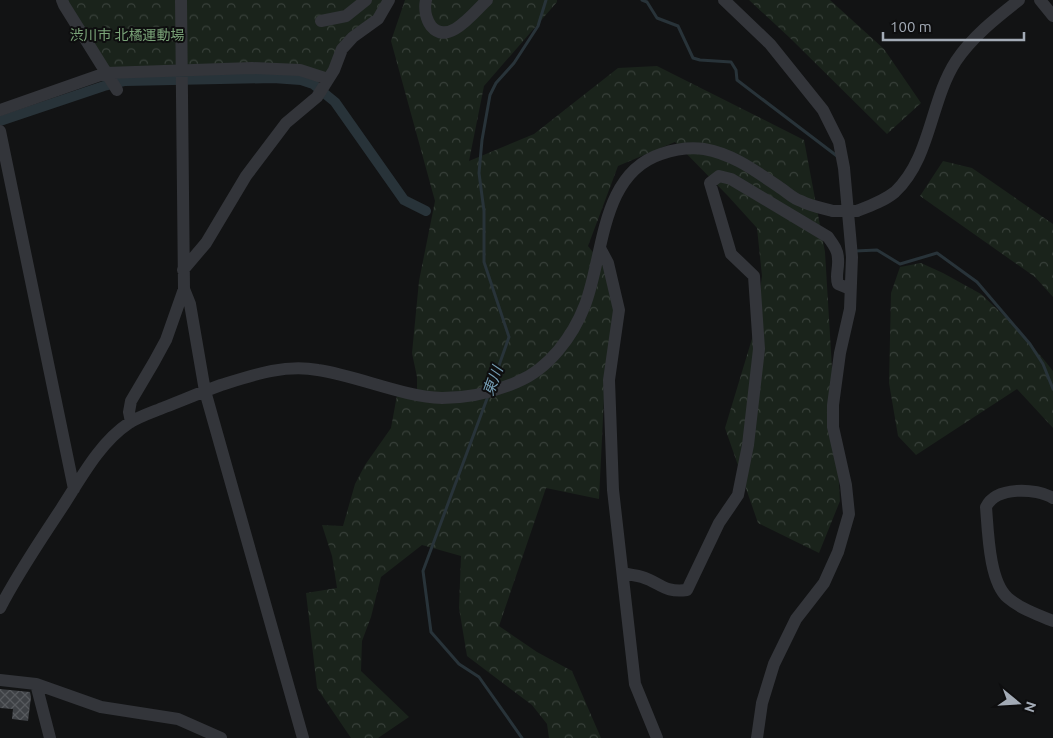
<svg xmlns="http://www.w3.org/2000/svg" width="1053" height="738" viewBox="0 0 1053 738" font-family="Ubuntu,'Noto Sans JP',sans-serif">
	<defs>
		<pattern id="forest-crowns" width="20" height="18" patternUnits="userSpaceOnUse" patternTransform="scale(1.25)"><rect width="20" height="18" fill="#1a231b"/><path d="M2 6a3 3 0 1 1 6 0M12 15a3 3 0 1 1 6 0" fill="none" stroke="#38403a"/></pattern>
		<pattern id="building-cross-hatch" width="8" height="8" patternUnits="userSpaceOnUse" patternTransform="scale(1.25)"><rect width="8" height="8" fill="#3e4145"/><path d="M0 0l8 8M0 8l8-8" fill="none" stroke="#575a5e"/></pattern>
	</defs>
	<rect width="100%" height="100%" fill="#121314"/>
	<path fill="url(#forest-crowns)" d="M65,0H384L381,8L329,72L108,69Z
		M405,0H557V2L484,86L469,161L534,134L618,68L657,66L804,140L825,252L840,501L819,553L758,523L725,428L754,332L762,276L757,228L728,196L675,142L618,166L588,246L608,271L617,310L605,378L599,499L546,488L499,626L537,652L572,671L601,738H549L547,724L532,705L467,656L459,608L461,556L422,545L381,577L371,617L362,641L361,671L409,717L378,738H351L317,688L306,593L337,588L332,556L322,525L343,526L355,484L365,465L391,428L397,395L442,404L417,390V377L412,353L419,281L435,201L391,41Z
		M749,0H830L884,49L921,103L887,134L790,38Z
		M943,161L972,168L1053,224V297L1035,277L920,196Z
		M921,263L943,273L981,294L1015,326L1045,361L1053,371V428L1017,389L916,455L898,436L889,383L891,293L900,267Z"/>
	<g fill="none" stroke-linecap="round" stroke-linejoin="round">
		<path stroke="#283339" stroke-width="3" d="M642,0L647,2L657,18L678,26L693,58L700,60L731,62L736,70L737,80L837,156
			M855,251L877,250L900,264L937,253L977,282L1030,344L1043,364L1053,389
			M491,388L509,337L484,262V211L479,173L482,140L490,95L496,83L514,63L538,26L546,0
			M488,396L423,571L431,632L459,664L479,677L522,738"/>
		<path stroke="#283339" stroke-width="10" d="M0,121L104,86L125,81L273,78L301,80L313,84L335,102L404,200L426,211"/>
	</g>
	<path fill="url(#building-cross-hatch)" d="M0,689L30,692L31,697L28,721L12,719L13,709L0,708Z"/>
	<g fill="none" stroke-linecap="round" stroke-linejoin="round">
		<path stroke="#33353a" stroke-width="12" d="M62,0L64,5L117,90
			M181,0L184,289L190,304L205,391L303,738
			M426,0C424,9 426,19 431,26C448,47 474,12 487,0
			M724,0L770,44L823,110L839,142L844,168L852,257L850,309L840,353L833,405V427L846,485L849,514L838,552L824,583L796,619L774,664L762,703L757,738
			M1040,0L1053,16
			M321,21L346,16L366,0
			M0,110L106,73L252,68L300,70L328,79
			M0,131L74,489
			M857,211C870,206 884,201 895,192C931,158 930,101 956,61C972,37 996,18 1019,0
			M600,248L608,263L619,310L609,380L613,490L635,684L657,738
			M183,270L206,243L246,176L286,123L317,97L334,70L342,49L353,37L378,19L389,0
			M131,422L129,412L131,401L154,362L166,340L184,289
			M1053,498C1036,488 996,486 986,507C988,531 989,582 1008,598C1021,609 1038,615 1053,621
			M623,573C629,575 636,575 642,577C661,583 664,593 687,590L719,523L738,495L748,445L759,349L754,276L731,254L710,183L719,176L731,179L828,237C833,244 838,250 838,259C839,268 835,276 838,284L850,289
			M0,608C18,573 40,541 61,509C80,480 99,443 129,423C140,416 153,412 165,407C183,400 202,392 221,385C253,375 284,364 318,370C358,376 404,397 442,398C468,398 494,392 517,382C549,369 573,336 585,305C604,256 600,174 661,154C676,149 689,147 704,149C734,154 758,173 782,189C788,193 794,199 801,201C810,206 822,208 833,211
			M0,680L36,684L101,707L178,719L221,738
			M36,684L50,738"/>
		<path stroke="#33353a" stroke-width="12" d="M833,211H857"/>
	</g>
	<g text-anchor="middle" stroke-width="4" stroke-linejoin="round" paint-order="stroke">
		<g font-size="14" fill="#7aa378" stroke="#0e0e0f">
			<text x="127" y="40">渋川市 北橘運動場</text>
		</g>
		<g font-size="15" font-style="italic" fill="#769eb5" stroke="#0e0e0f">
			<text transform="translate(493 381) rotate(-70)" y="5">東川</text>
		</g>
	</g>
	<g transform="translate(1018 703) rotate(108)" stroke="#0e0e0f" stroke-width="4" paint-order="stroke">
	<path d="M0-4L9 19L0 12L-9 19Z" fill="#a3abb6"/>
	<text y="-8" font-size="14" font-weight="bold" text-anchor="middle" fill="#a3abb6">N</text>
	</g>
	<path d="M883 32v8h141v-8" fill="none" stroke="#a3abb6" stroke-width="2.5"/>
	<text x="890" y="32" font-size="15" fill="#a3abb6" stroke="#0e0e0f" stroke-width="4" paint-order="stroke">100 m</text>
</svg>
